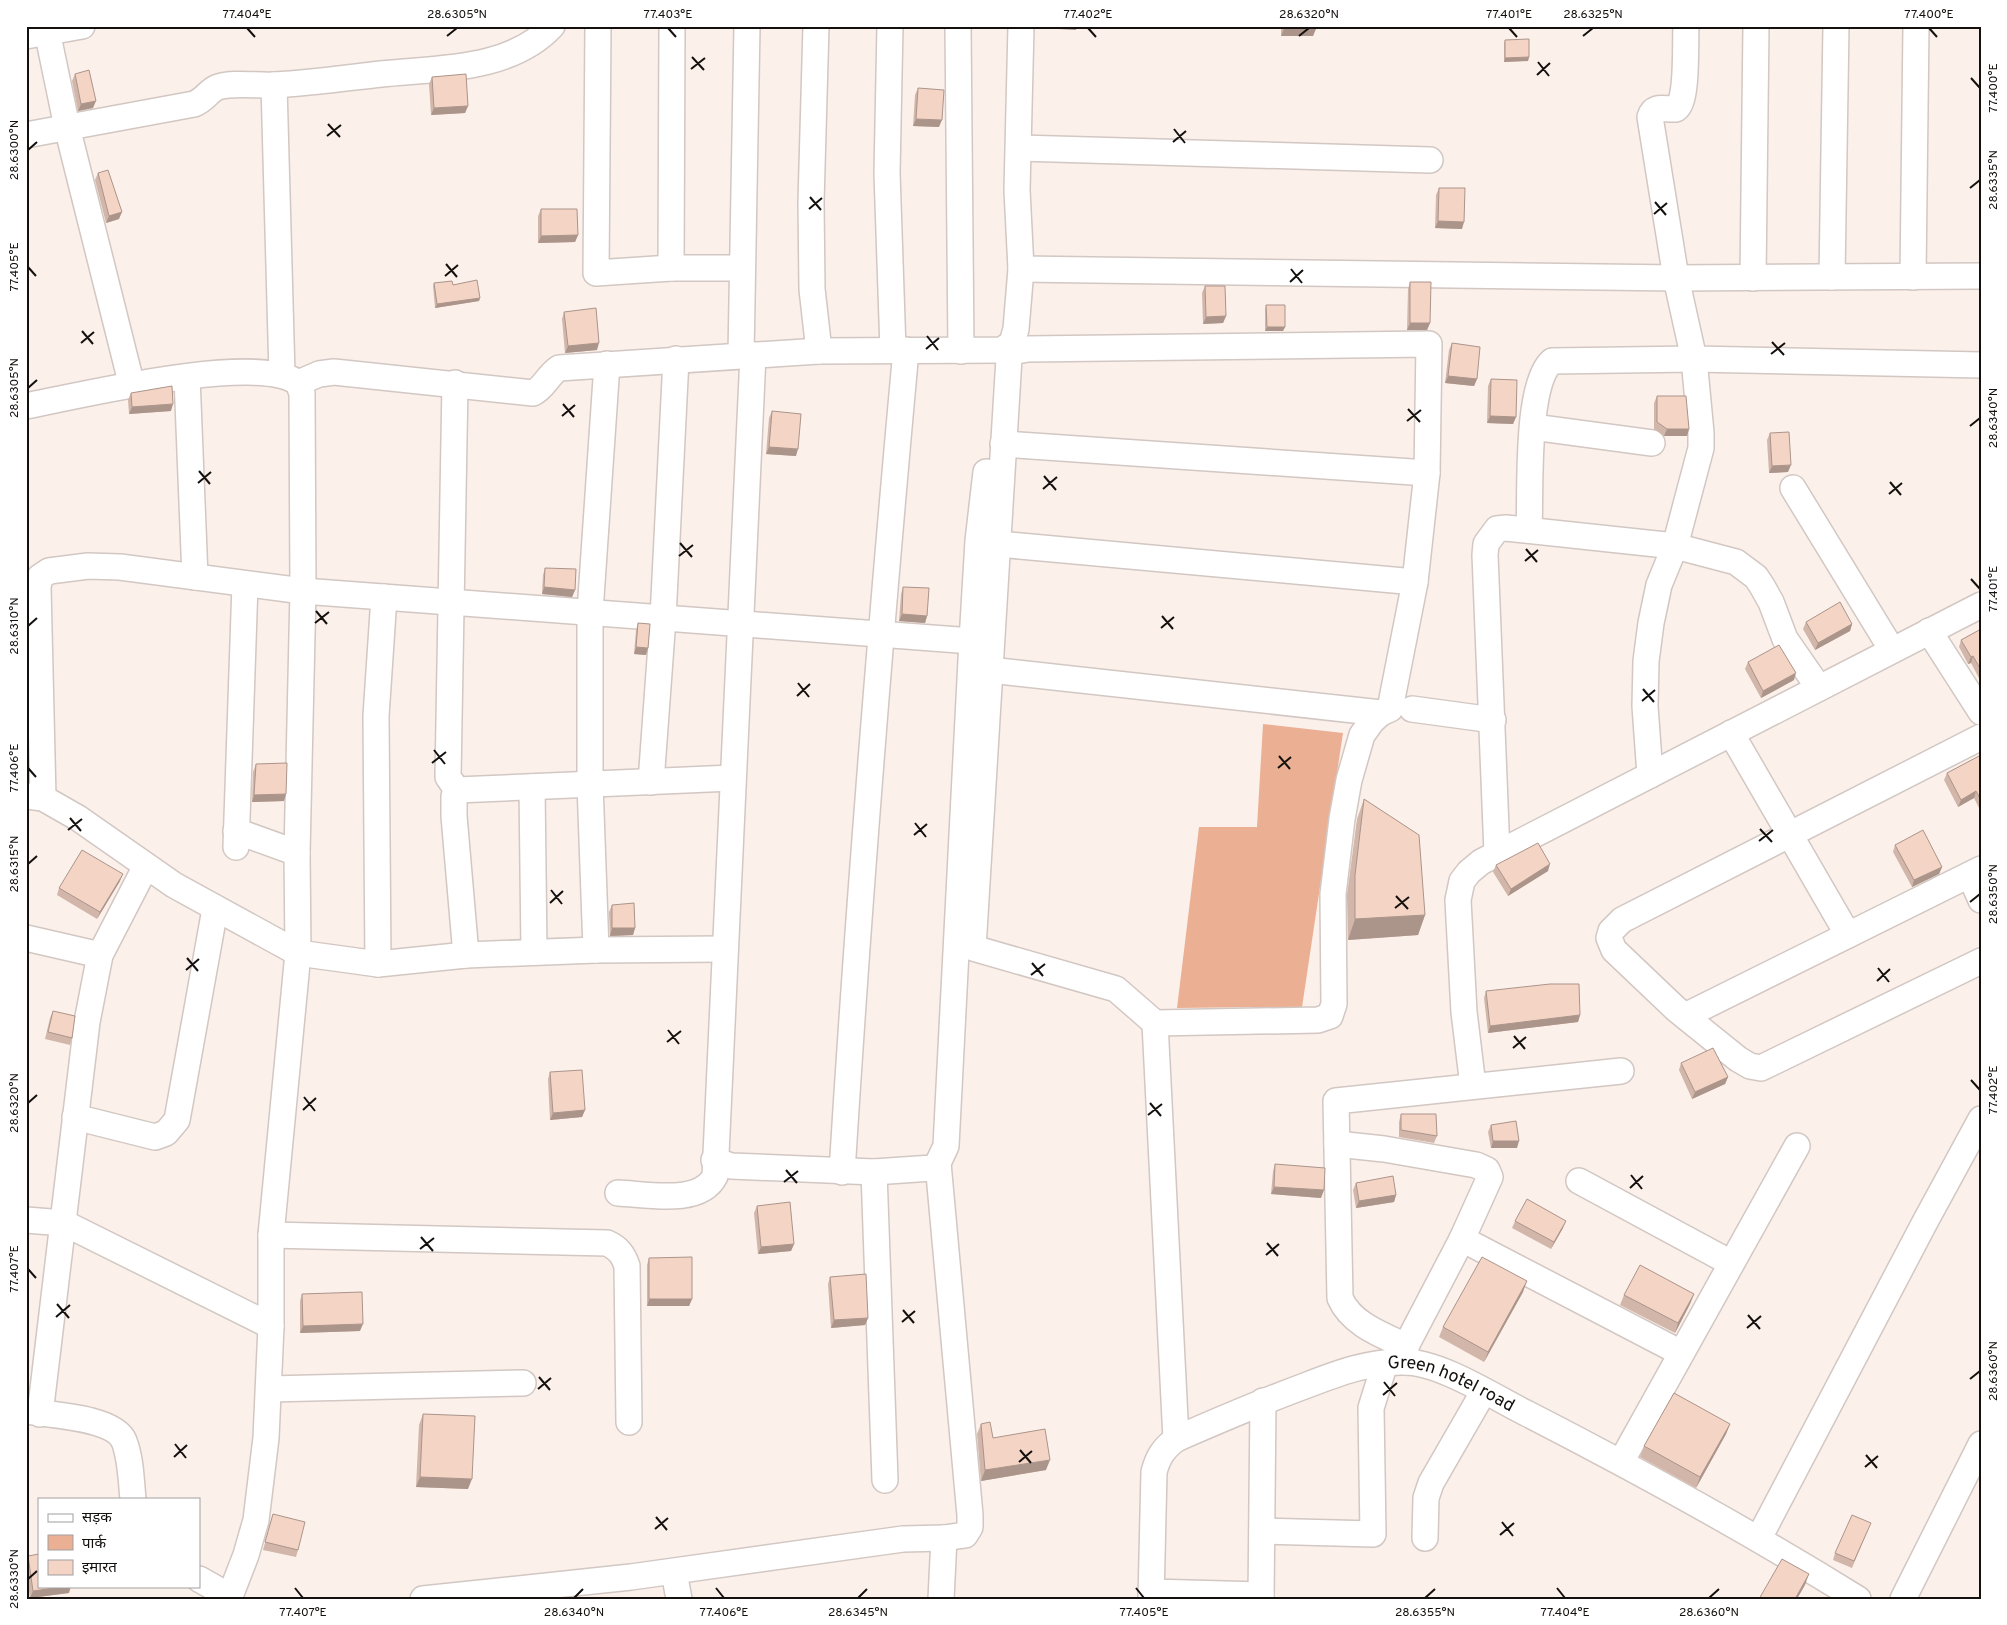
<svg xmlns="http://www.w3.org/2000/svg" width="2007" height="1625" viewBox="0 0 2007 1625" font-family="Overpass,'Noto Sans Devanagari',sans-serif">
	<rect width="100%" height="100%" fill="#fcf0eb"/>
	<path fill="#ebb094" d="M1263,724L1343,733L1301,1014L1257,1007L1177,1008L1199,827H1257Z"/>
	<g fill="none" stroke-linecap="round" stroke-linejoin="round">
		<defs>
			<g id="minor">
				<path d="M46,26L67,127L132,386"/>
				<path d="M598,26L596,273L671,268H742"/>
				<path d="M816,26L811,202L812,289L819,351"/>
				<path d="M890,26L887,173L893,350"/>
				<path d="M958,26L961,351"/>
				<path d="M26,36L82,26"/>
				<path d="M274,85L282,375"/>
				<path d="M26,135L194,104C206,99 209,90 218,87C233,82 259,86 275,85C310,83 346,78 381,74C438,68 510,71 552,26"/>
				<path d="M1020,148L1430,160"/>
				<path d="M671,268L672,26"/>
				<path d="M1021,269L1676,278L1981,276"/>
				<path d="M1832,277L1836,26"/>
				<path d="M1913,277L1916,26"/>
				<path d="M1753,278L1756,26"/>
				<path d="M1429,344L1427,473L1415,582L1390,709L1381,713L1372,721L1362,735L1349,780L1342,819L1333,894L1334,1004L1330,1016L1318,1020L1155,1023L1116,989L973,948L1009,358L1011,352L1028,349Z"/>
				<path d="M741,355L747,26"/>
				<path d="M187,377L195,577"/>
				<path d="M298,383L319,374L334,372L533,393C544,388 548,375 559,368L819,351L1002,350L1012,343L1016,329L1021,269L1017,190L1021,26"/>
				<path d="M455,383L448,777L457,790L732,778"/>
				<path d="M26,406C77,396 260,352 298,383L302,393L303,591L297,853L298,953L271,1235V1326L266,1438L256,1520L246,1555L229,1599"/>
				<path d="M1533,427L1652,443"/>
				<path d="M1003,444L1427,473"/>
				<path d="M1793,488L1892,650"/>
				<path d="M1529,530C1531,493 1525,385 1552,361L1694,359L1981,365"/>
				<path d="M998,544L1415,582"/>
				<path d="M1929,631L1981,712"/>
				<path d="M990,670L1381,713"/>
				<path d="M1412,709L1493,720"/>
				<path d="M1731,733L1848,935"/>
				<path d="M1981,737L1622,920L1611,931L1609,938L1614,950L1676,1009L1738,1059L1750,1066L1761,1068L1981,961"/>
				<path d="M1650,775L1645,706L1646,661L1651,623L1659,585L1675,546L1701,448V433L1694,359L1676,278L1650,117C1654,104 1665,110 1676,109C1688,102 1685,42 1686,26"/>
				<path d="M651,782L663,618L676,359"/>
				<path d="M532,787L534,952"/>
				<path d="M457,790L454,796V816L466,955"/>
				<path d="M27,796L43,798L78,818L174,885L298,953L378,964L466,955L596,950L724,949"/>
				<path d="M43,798L38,587L40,577L49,571L88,566L120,567L303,591L972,641"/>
				<path d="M236,831L297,853"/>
				<path d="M236,847L245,584"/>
				<path d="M1497,853L1485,555L1486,544L1497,529L1506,528L1675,546L1736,562L1756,577L1762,586L1771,602L1785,639L1819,688"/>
				<path d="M1970,875L1981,900"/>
				<path d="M26,938L100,955"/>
				<path d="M596,950L590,784V612L607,364"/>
				<path d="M378,964L376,716L384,597"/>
				<path d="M1685,1016L1981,869"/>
				<path d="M1155,1023L1176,1439"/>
				<path d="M1473,1086L1464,1012L1458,900L1462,881L1469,872L1481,862L1981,605"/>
				<path d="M75,1117L155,1137L166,1133L177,1120L215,909"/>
				<path d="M1337,1144L1384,1149L1476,1165L1487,1170L1490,1177L1462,1239L1406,1346V1362"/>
				<path d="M714,1160L731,1166L874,1172L932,1168L938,1163L946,1146L972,641L978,541L986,472"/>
				<path d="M842,1172C859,897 881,624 906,350"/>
				<path d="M874,1172L885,1480"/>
				<path d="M1579,1181L1731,1263"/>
				<path d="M618,1193C646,1194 700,1206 715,1176L753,355"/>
				<path d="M26,1220L64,1223L271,1326"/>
				<path d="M271,1235L607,1243C618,1248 623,1254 627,1266L629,1422"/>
				<path d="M1462,1239L1681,1353"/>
				<path d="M1406,1346C1382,1335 1351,1324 1340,1298L1336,1101L1621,1071"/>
				<path d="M269,1389L523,1383"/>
				<path d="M26,1411C50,1415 114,1417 124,1441C131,1459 131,1480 133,1499"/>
				<path d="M40,1414L87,1022L100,955L146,866"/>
				<path d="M1621,1462L1797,1146"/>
				<path d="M1262,1531L1373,1534L1371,1408L1385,1363"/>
				<path d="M1425,1538L1426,1498L1431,1483L1484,1391"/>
				<path d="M1759,1538L1925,1222L1981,1119"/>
				<path d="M674,1572L679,1599"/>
				<path d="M199,1579L229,1596"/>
				<path d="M1151,1592L1261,1595"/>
				<path d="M423,1599L631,1577L903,1539L944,1538L965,1535L970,1527V1515L938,1163"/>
				<path d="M941,1599L944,1538"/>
				<path id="s1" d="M1151,1599L1154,1472C1158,1457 1163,1449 1176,1439C1217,1421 1259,1403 1302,1387C1336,1374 1368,1361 1405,1362C1440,1362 1494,1397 1526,1413C1639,1471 1750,1532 1858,1599"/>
				<path d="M1261,1599L1263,1401"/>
				<path d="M1903,1599L1981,1444"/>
			</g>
		</defs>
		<use href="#minor" stroke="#d2c7c2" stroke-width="28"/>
		<use href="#minor" stroke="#fff" stroke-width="25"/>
	</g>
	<path fill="#d2b6a9" d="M1281,26H1316L1313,36H1281Z
		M1505,40L1529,57L1528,61L1504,62V43Z
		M75,74L93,108L78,111L72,81Z
		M432,77L468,106L465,113L431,115L429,84Z
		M918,88L939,127L913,126L915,95Z
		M98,173L119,219L106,223L95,180Z
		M1439,188L1462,229L1435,228L1436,195Z
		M541,209L578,235L575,242L538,243V216Z
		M1410,282L1430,323L1427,330H1407L1408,289Z
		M434,283L453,285L480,298L479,301L435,308L433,286Z
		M1205,286L1226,316L1223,323L1203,324L1202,293Z
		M1266,305L1285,327L1283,331H1265V309Z
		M564,312L597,350L565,353L562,319Z
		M1452,343L1477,379L1474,386L1445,383L1449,350Z
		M1491,379L1516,417L1513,424L1487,423L1488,386Z
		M131,393L171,411L129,414L128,400Z
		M1657,396L1689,429L1687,436H1664L1654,429V403Z
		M772,411L796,456L766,454L769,418Z
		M1770,433L1788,472L1769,473L1767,440Z
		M545,568L575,590L572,597L542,594L543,575Z
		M903,587L927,616L925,623L899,621L901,594Z
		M1806,622L1852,624L1850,631L1815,650L1803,629Z
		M638,623L646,655L634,654L636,630Z
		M1981,629V682L1971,663L1968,664L1959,647L1961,640Z
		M1748,662L1794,680L1761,698L1745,669Z
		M1981,755V812L1974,798L1958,807L1944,780L1947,773Z
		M256,764L284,801L252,802L253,772Z
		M1364,799L1425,915L1418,935L1348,940L1347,895L1357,819Z
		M1895,845L1942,867L1939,874L1912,887L1893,852Z
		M1496,865L1548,871L1508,896L1493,872Z
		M120,881L97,919L57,895L59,888Z
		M612,905L635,928L633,935L610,936L609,912Z
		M1486,991L1580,1015L1578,1022L1488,1033L1484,998Z
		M53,1011L72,1038L70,1045L45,1039L50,1018Z
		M1681,1063L1728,1077L1725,1084L1692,1099L1679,1070Z
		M550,1072L585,1110L582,1117L550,1120L548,1079Z
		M1401,1114L1437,1136L1434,1143L1399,1137V1122Z
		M1491,1125L1517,1148H1491L1488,1132Z
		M1275,1164L1321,1198L1271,1194L1273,1171Z
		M1356,1183L1396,1195L1394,1202L1356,1208L1353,1190Z
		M757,1206L794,1244L791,1251L758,1254L754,1213Z
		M1515,1221L1563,1228L1551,1249L1512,1228Z
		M649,1258L692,1299L689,1306H647V1265Z
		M830,1277L868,1318L865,1325L831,1328L828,1284Z
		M1523,1292L1484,1362L1439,1337L1443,1327Z
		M302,1294L360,1331L300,1333V1301Z
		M1694,1294L1690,1304L1675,1333L1620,1305L1624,1295Z
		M423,1414L468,1489L416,1487L419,1425Z
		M981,1424L993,1438L1046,1470L981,1481L977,1434Z
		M1730,1424L1726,1434L1696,1488L1640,1457L1644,1446Z
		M273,1514L298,1550L296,1557L263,1550Z
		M1868,1530L1852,1568L1833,1560L1835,1553Z
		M28,1556L69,1593L30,1598L26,1572V1559Z"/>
	<path fill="#ab948a" d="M1059,26H1077L1076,30L1058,29Z
		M1284,29H1316L1313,36H1281Z
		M1529,57L1528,61L1504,62L1505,58Z
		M96,101L93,108L78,111L81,104Z
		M468,106L465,113L431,115L434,108Z
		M916,119L942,120L939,127L913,126Z
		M122,212L119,219L106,223L109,216Z
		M1438,221L1464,222L1462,229L1435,228Z
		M578,235L575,242L538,243L541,236Z
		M480,298L479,301L435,308L437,304Z
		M1226,316L1223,323L1203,324L1206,317Z
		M1410,323H1430L1427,330H1407Z
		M1267,327H1285L1283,331H1265Z
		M599,343L597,350L565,353L568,346Z
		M1448,376L1477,379L1474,386L1445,383Z
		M173,404L171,411L129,414L132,407Z
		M1490,416L1516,417L1513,424L1487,423Z
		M1667,429H1689L1687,436H1664Z
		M769,447L798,449L796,456L766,454Z
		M1791,465L1788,472L1769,473L1772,466Z
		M544,587L575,590L572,597L542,594Z
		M902,614L927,616L925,623L899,621Z
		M1852,624L1850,631L1815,650L1818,643Z
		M636,647L648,648L646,655L634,654Z
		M1973,656L1971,663L1968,664L1971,657Z
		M1796,673L1794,680L1761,698L1763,691Z
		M1976,791L1974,798L1958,807L1961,800Z
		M286,794L284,801L252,802L254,795Z
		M1550,864L1548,871L1508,896L1511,889Z
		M1942,867L1939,874L1912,887L1914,880Z
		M123,874L120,881L97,919L100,912Z
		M1425,915L1418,935L1348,940L1355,919Z
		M612,928H635L633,935L610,936Z
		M1580,1015L1578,1022L1488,1033L1490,1026Z
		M1728,1077L1725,1084L1692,1099L1695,1092Z
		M585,1110L582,1117L550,1120L553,1113Z
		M1493,1141H1519L1517,1148H1491Z
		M1274,1187L1324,1190L1321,1198L1271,1194Z
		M1396,1195L1394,1202L1356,1208L1359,1201Z
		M1566,1221L1563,1228L1551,1249L1554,1242Z
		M794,1244L791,1251L758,1254L761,1247Z
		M1527,1281L1523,1292L1484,1362L1488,1352Z
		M1694,1294L1690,1304L1675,1333L1678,1323Z
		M649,1299H692L689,1306H647Z
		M868,1318L865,1325L831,1328L834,1320Z
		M363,1324L360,1331L300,1333L303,1326Z
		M1730,1424L1726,1434L1696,1488L1700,1477Z
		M1050,1460L1046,1470L981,1481L985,1470Z
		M420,1477L472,1479L468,1489L416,1487Z
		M1809,1574L1805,1585L1797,1599H1795Z
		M68,1586H71L69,1593L30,1598L33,1591Z"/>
	<path fill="#f4d4c5" stroke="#ab948a" d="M1284,26H1316V29H1284Z
		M1529,39V57L1505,58V40Z
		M89,70L96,101L81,104L75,74Z
		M466,74L468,106L434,108L432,77Z
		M918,88L944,90L942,120L916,119Z
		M108,170L122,212L109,216L98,173Z
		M1439,188H1465L1464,222L1438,221Z
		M541,209H577L578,235L541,236Z
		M477,280L480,298L437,304L434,283L452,281L453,285Z
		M1410,282H1431L1430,323H1410Z
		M1205,286H1225L1226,316L1206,317Z
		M1266,305H1285V327H1267Z
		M596,308L599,343L568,346L564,312Z
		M1452,343L1480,347L1477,379L1448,376Z
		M1491,379L1517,380L1516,417L1490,416Z
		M172,386L173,404L132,407L131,393Z
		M1657,396H1686L1689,429H1667L1657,422Z
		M772,411L801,414L798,449L769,447Z
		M1789,432L1791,465L1772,466L1770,433Z
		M545,568L576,569L575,590L544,587Z
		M903,587L929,588L927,616L902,614Z
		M1840,602L1852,624L1818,643L1806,622Z
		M638,623L650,624L648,648L636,647Z
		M1981,629V670L1973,656L1971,657L1961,640Z
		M1779,645L1796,673L1763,691L1748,662Z
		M1981,755V800L1976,791L1961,800L1947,773Z
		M287,763L286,794L254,795L256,764Z
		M1364,799L1419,835L1425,915L1355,919V875Z
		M1923,830L1942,867L1914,880L1895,845Z
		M1538,843L1550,864L1511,889L1496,865Z
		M82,850L123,874L100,912L59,888Z
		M634,903L635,928H612V905Z
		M1550,984H1579L1580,1015L1490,1026L1486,991Z
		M53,1011L75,1016L72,1038L48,1032Z
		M1713,1048L1728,1077L1695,1092L1681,1063Z
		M582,1070L585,1110L553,1113L550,1072Z
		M1401,1114H1436L1437,1136L1401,1130Z
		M1516,1121L1519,1141H1493L1491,1125Z
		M1275,1164L1325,1168L1324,1190L1274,1187Z
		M1393,1176L1396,1195L1359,1201L1356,1183Z
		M1527,1199L1566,1221L1554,1242L1515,1221Z
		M790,1202L794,1244L761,1247L757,1206Z
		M692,1257V1299H649V1258Z
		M1482,1257L1527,1281L1488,1352L1443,1327Z
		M1640,1265L1694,1294L1678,1323L1624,1295Z
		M866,1274L868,1318L834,1320L830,1277Z
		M362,1292L363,1324L303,1326L302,1294Z
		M1674,1393L1730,1424L1700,1477L1644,1446Z
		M423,1414L475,1416L472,1479L420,1477Z
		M990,1422L993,1438L1045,1429L1050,1460L985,1470L981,1424Z
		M273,1514L305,1522L298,1550L265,1542Z
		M1852,1515L1871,1523L1854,1561L1835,1553Z
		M39,1554V1586H68L33,1591L28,1556Z
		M1782,1559L1809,1574L1795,1599H1759Z"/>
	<path fill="none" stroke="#14100e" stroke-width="2" d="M247,28L255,37M668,28L676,37M1088,28L1096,37M1509,28L1517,37M1929,28L1937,37M447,36L457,28M1299,36L1309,28M1583,36L1593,28M692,57L704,70M1538,62L1549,76M691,69L705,58M1537,75L1550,63M1971,78L1980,88M328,124L340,137M1174,129L1185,143M327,136L341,125M1173,142L1186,131M28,150L37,142M1970,188L1980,180M810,197L821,210M1655,202L1666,215M809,209L822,198M1654,214L1667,203M446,264L457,277M28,267L36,276M1291,269L1302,283M445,276L458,265M1290,282L1303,270M82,331L93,344M927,336L938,350M1772,342L1784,355M81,343L94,332M926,349L939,338M1771,354L1785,343M28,388L37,380M563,404L574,417M1408,409L1420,422M562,416L575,405M1407,421L1421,410M1970,426L1980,418M199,471L210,484M1044,476L1056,490M1890,482L1901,495M198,483L211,472M1043,489L1057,477M1889,494L1902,483M680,543L692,557M1526,549L1537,562M679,556L693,545M1525,561L1538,550M1971,579L1980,589M316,611L327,624M1162,616L1173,629M315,623L329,612M28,626L37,618M1161,628L1174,617M798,683L809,697M1643,689L1654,702M797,696L810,684M1642,701L1655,690M434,750L445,764M1279,756L1290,769M432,763L446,752M28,768L36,777M1278,768L1291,757M70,818L81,831M915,823L926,837M1760,829L1772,842M68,830L82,819M914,835L927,824M1759,841L1773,830M28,864L37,856M551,890L562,904M1396,896L1408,909M1970,902L1980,894M550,903L563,891M1395,908L1409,897M187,958L198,971M1032,963L1043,976M1878,968L1889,982M186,970L199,959M1031,975L1045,964M1877,981L1890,969M668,1030L679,1044M1514,1036L1525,1049M667,1042L681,1031M1513,1048L1526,1037M1971,1080L1980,1090M304,1097L315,1111M28,1103L37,1095M1150,1103L1161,1116M303,1110L316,1098M1148,1115L1162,1104M786,1170L797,1183M1631,1175L1642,1189M784,1182L798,1171M1630,1188L1643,1176M421,1237L433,1251M1267,1243L1278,1256M420,1249L434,1238M1266,1255L1279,1244M28,1269L36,1278M57,1304L69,1318M903,1310L914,1323M1748,1315L1760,1329M56,1317L70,1305M902,1322L915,1311M1747,1328L1761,1316M539,1377L550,1390M1970,1379L1980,1371M1384,1382L1395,1396M538,1389L551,1378M1383,1395L1397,1383M175,1444L186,1458M1020,1450L1031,1463M1866,1455L1877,1468M174,1457L187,1445M1019,1462L1032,1451M1865,1467L1878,1456M656,1517L667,1530M1502,1522L1513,1536M655,1529L668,1518M1500,1535L1514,1523M28,1579L37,1571M295,1588L303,1598M716,1588L724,1598M1136,1588L1144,1598M1557,1588L1565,1598M574,1598L583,1589M858,1598L867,1589M1425,1598L1435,1589M1709,1598L1719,1589"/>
	<g text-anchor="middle" stroke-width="4" stroke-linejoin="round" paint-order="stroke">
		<g font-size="18" fill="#14100e" stroke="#fff">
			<text dy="6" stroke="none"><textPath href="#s1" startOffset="461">Green hotel road</textPath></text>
		</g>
	</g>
	<rect width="2007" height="1625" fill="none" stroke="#ffffff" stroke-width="55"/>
	<rect x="38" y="1498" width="162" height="90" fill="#ffffff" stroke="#a19f9f"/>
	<rect x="48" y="1514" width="25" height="8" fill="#ffffff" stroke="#a19f9f"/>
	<text x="82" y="1522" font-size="15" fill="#14100e">सड़क</text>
	<rect x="48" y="1535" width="25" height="15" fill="#ebb094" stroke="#a19f9f"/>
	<text x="82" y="1548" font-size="15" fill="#14100e">पार्क</text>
	<rect x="48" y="1560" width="25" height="15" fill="#f4d4c5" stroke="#a19f9f"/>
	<text x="82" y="1572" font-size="15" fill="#14100e">इमारत</text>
	<rect x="28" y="28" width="1952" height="1570" fill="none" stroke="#14100e" stroke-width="2"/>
	<g font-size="12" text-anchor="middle" fill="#14100e">
		<text x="247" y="18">77.404°E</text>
		<text x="457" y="18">28.6305°N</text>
		<text x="668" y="18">77.403°E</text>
		<text x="1088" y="18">77.402°E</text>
		<text x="1309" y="18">28.6320°N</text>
		<text x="1509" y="18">77.401°E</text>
		<text x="1593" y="18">28.6325°N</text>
		<text x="1929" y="18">77.400°E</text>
		<text transform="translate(1993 88) rotate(-90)" y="4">77.400°E</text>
		<text transform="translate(14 150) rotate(-90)" y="4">28.6300°N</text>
		<text transform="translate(1993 180) rotate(-90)" y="4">28.6335°N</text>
		<text transform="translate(14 267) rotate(-90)" y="4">77.405°E</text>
		<text transform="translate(14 388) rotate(-90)" y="4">28.6305°N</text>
		<text transform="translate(1993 418) rotate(-90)" y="4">28.6340°N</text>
		<text transform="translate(1993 589) rotate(-90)" y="4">77.401°E</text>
		<text transform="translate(14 626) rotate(-90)" y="4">28.6310°N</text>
		<text transform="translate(14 768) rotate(-90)" y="4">77.406°E</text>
		<text transform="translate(14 864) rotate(-90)" y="4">28.6315°N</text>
		<text transform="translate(1993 894) rotate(-90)" y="4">28.6350°N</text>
		<text transform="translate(1993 1090) rotate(-90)" y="4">77.402°E</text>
		<text transform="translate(14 1103) rotate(-90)" y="4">28.6320°N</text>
		<text transform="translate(14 1269) rotate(-90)" y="4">77.407°E</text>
		<text transform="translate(1993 1371) rotate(-90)" y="4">28.6360°N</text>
		<text transform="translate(14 1579) rotate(-90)" y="4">28.6330°N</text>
		<text x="303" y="1616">77.407°E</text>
		<text x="574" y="1616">28.6340°N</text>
		<text x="724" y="1616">77.406°E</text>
		<text x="858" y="1616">28.6345°N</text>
		<text x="1144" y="1616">77.405°E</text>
		<text x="1425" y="1616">28.6355°N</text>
		<text x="1565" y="1616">77.404°E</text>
		<text x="1709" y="1616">28.6360°N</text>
	</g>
</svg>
